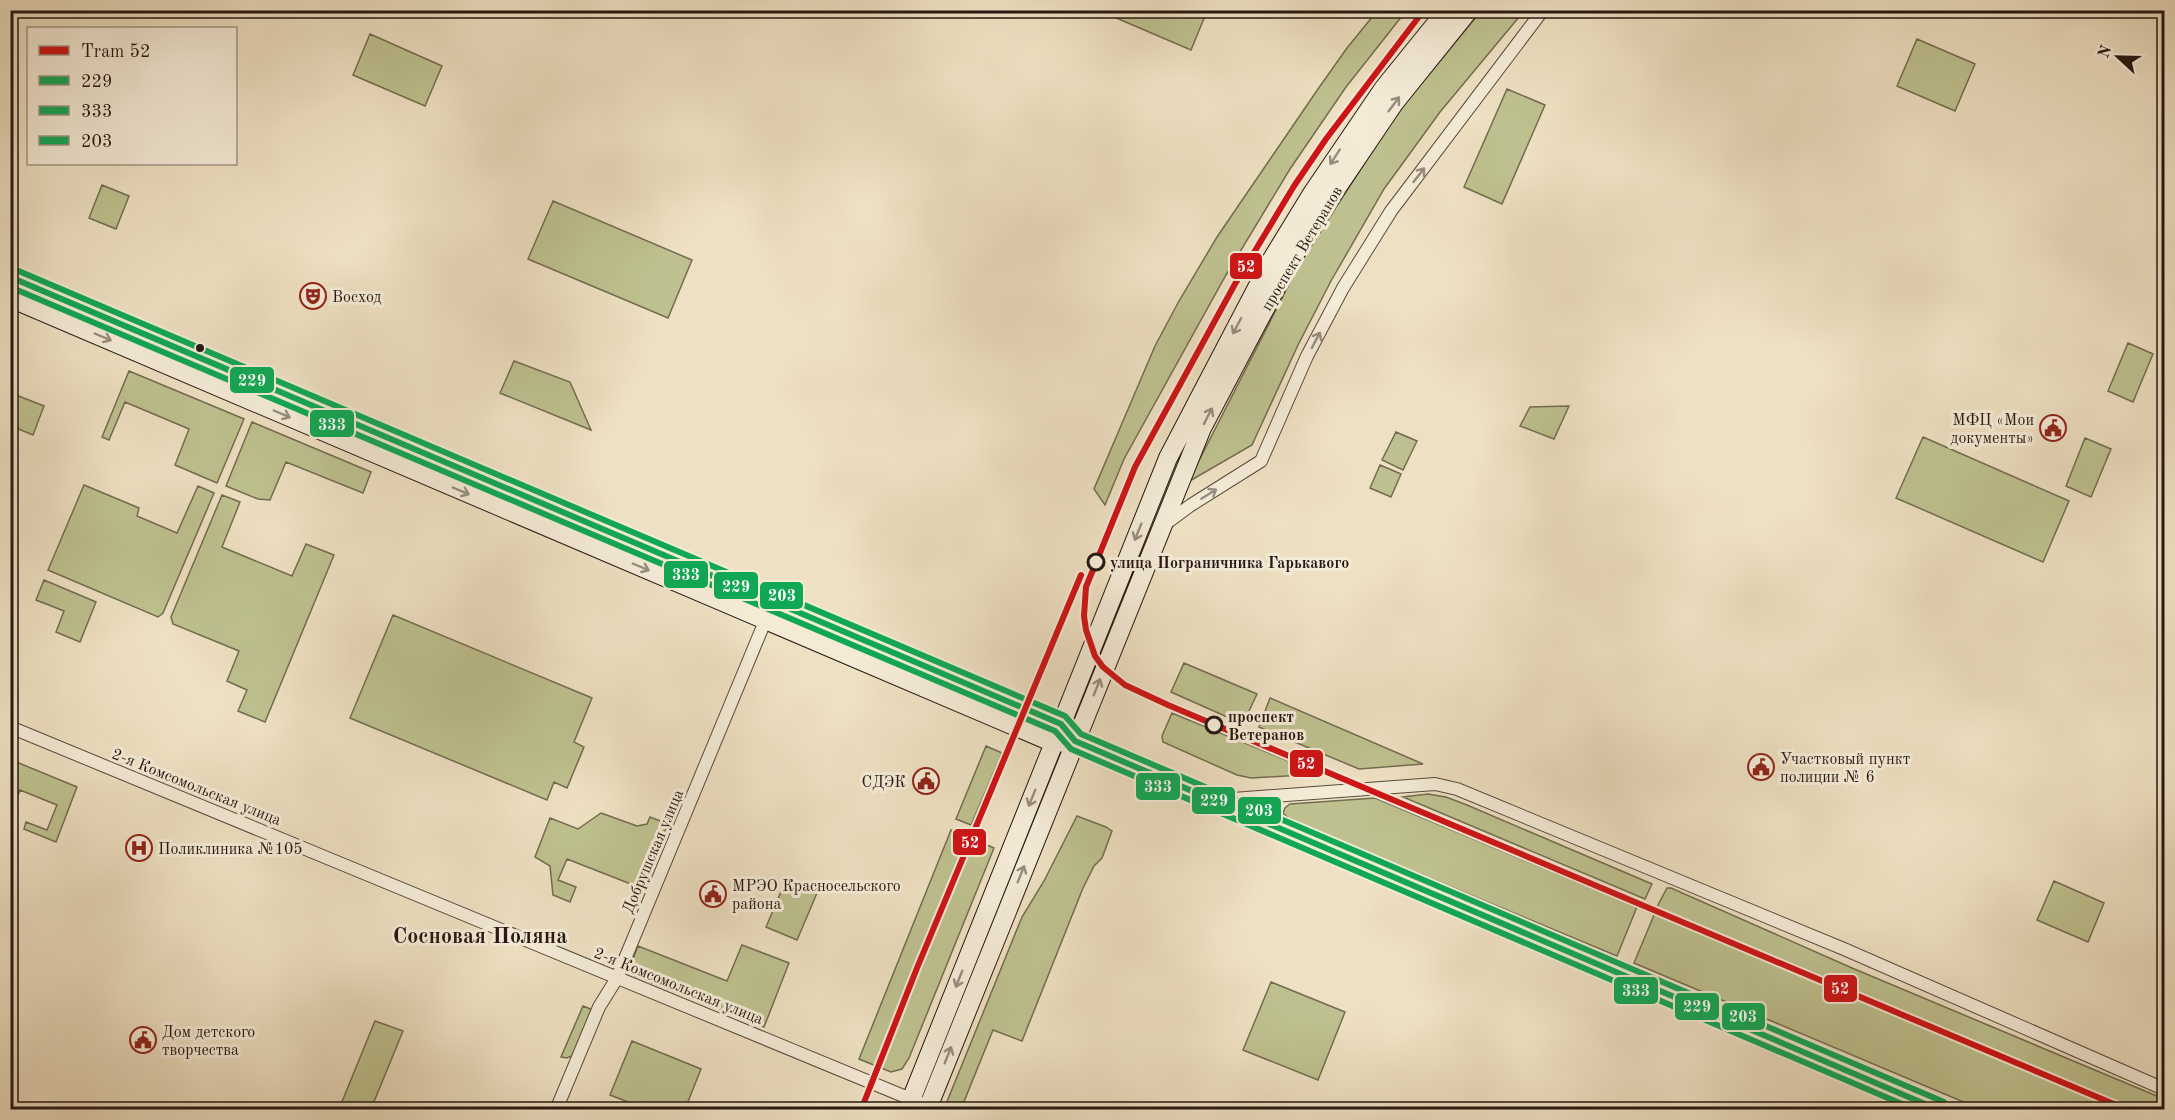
<svg xmlns="http://www.w3.org/2000/svg" width="2175" height="1120" viewBox="0 0 2175 1120" font-family="'Old Standard TT',serif">
	<rect width="100%" height="100%" fill="#eee0c2"/>
	<filter id="stains"><feTurbulence type="fractalNoise" baseFrequency=".00333" numOctaves="4"/><feColorMatrix values="0 0 0 0 .2 0 0 0 0 .09 0 0 0 0 .02 0 0 0 .5 -.17"/></filter>
	<radialGradient id="worn" r=".72"><stop offset=".6" stop-color="#630" stop-opacity="0"/><stop offset="1" stop-color="#630" stop-opacity=".3"/></radialGradient>
	<path fill="#bec18f" stroke="#726c50" stroke-width="1.5" d="M1109,10H1207V11L1191,50L1107,14Z
		M1377,11H1406L1346,87L1290,169L1226,275L1124,459L1105,505L1094,489L1155,346L1179,301L1217,237L1318,89L1347,48Z
		M1481,11H1524L1440,112L1384,189L1331,281L1298,345L1252,445L1188,482L1299,265L1395,116Z
		M370,34L442,66L425,106L353,75Z
		M1917,39L1975,64L1955,111L1897,86Z
		M1507,89L1545,105L1502,204L1464,187Z
		M102,185L129,196L116,229L89,218Z
		M553,201L692,260L668,318L528,259Z
		M2128,343L2153,354L2133,402L2108,391Z
		M514,361L570,382L591,430L500,393Z
		M129,371L244,419L217,483L175,465L189,429L125,402L109,440L102,437Z
		M11,393L44,406L33,435L11,426Z
		M1569,406L1554,439L1520,426L1530,407Z
		M252,422L371,472L363,493L286,462L270,500L258,499L226,486Z
		M1396,432L1417,441L1403,470L1382,460Z
		M1923,437L2069,501L2043,562L1896,498Z
		M2085,438L2111,449L2091,497L2066,486Z
		M1380,465L1401,474L1391,497L1370,488Z
		M84,485L139,508L137,516L177,533L198,486L214,493L163,613L158,617L48,570Z
		M222,495L240,502L222,547L292,576L306,544L334,555L265,722L238,711L247,690L227,681L239,651L173,624L171,617Z
		M44,580L96,602L80,642L56,632L64,611L36,600Z
		M393,615L592,698L574,742L584,747L567,788L554,782L547,800L350,718Z
		M1184,663L1257,694L1243,724L1171,692Z
		M1270,698L1423,764L1359,769L1259,727Z
		M1172,713L1320,774L1251,778L1237,775L1163,742L1162,736Z
		M986,746L1002,753L971,825L956,819Z
		M14,761L77,787L56,842L24,829L26,822L47,830L57,805L20,790L11,814V769Z
		M1428,794L1446,797L1467,805L1652,884L1645,899L1403,797Z
		M1375,798L1637,907L1617,956L1290,820L1283,813L1285,808L1290,804Z
		M601,813L637,826L647,824L650,817L668,824L641,888L567,859L558,880L576,887L570,902L553,895L550,866L535,857L550,818L578,829Z
		M1077,816L1106,827L1112,831L1102,858L1094,866L1083,888L1022,1041L993,1030L961,1109H944L1022,917L1044,881Z
		M951,830L994,848L909,1058L902,1069L891,1072L859,1059Z
		M786,880L817,893L797,940L766,927Z
		M2054,881L2104,903L2088,942L2037,920Z
		M1667,888H1671L1852,968L2164,1099V1109H1980L1634,963L1659,903Z
		M742,945L789,963L764,1027L632,975L629,969L638,946L727,981Z
		M1271,982L1345,1012L1318,1080L1243,1050Z
		M583,1006L593,1010L574,1055L567,1058L561,1057Z
		M375,1021L403,1031L371,1109H339Z
		M632,1041L701,1069L685,1109H646L610,1095Z"/>
	<g fill="none" stroke-linecap="round" stroke-linejoin="round">
		<defs>
			<path id="street" d="M1164,525L1191,505L1261,461L1307,356L1343,288L1391,211L1543,10
				M10,727L935,1109
				M1220,800L1435,784L1457,789L1844,949L2164,1089
				M556,1110L599,1007L617,978L773,602"/>
			<path id="secondary" d="M10,277L1061,724L1075,741L1940,1110
				M10,298L1054,743L1064,742
				M907,1110L1168,458L1272,259L1313,192L1383,89L1447,10
				M927,1110L1202,428L1288,265L1328,201L1395,102L1469,10"/>
		</defs>
		<use href="#street" stroke="#58493e" stroke-width="14"/>
		<use href="#secondary" stroke="#261712" stroke-width="20"/>
		<use href="#street" stroke="#f4ebd7" stroke-width="12"/>
		<use href="#secondary" stroke="#f4ebd7" stroke-width="18"/>
		<defs>
			<path id="bus-1" d="M10,277L1061,724L1075,741L1939,1110"/>
			<path id="bus-2" d="M10,287L1055,731L1071,749L1916,1110"/>
			<path id="bus-3" d="M14,269L1065,716L1081,734L1944,1102"/>
		</defs>
		<use href="#bus-1" stroke="#f4ebd7" stroke-width="10"/>
		<use href="#bus-2" stroke="#f4ebd7" stroke-width="10"/>
		<use href="#bus-3" stroke="#f4ebd7" stroke-width="10"/>
		<use href="#bus-1" stroke="#10a855" stroke-width="6"/>
		<use href="#bus-2" stroke="#10a855" stroke-width="6"/>
		<use href="#bus-3" stroke="#10a855" stroke-width="6"/>
		<defs>
			<path id="tram-1" d="M1424,10L1326,139L1294,186L1235,284L1135,467L1086,587L1084,616L1086,630L1095,656L1103,667L1125,685L1168,705L2128,1110
				M861,1110L917,968L1081,575"/>
		</defs>
		<use href="#tram-1" stroke="#f4ebd7" stroke-width="10"/>
		<use href="#tram-1" stroke="#ce1417" stroke-width="6"/>
	</g>
	<defs><path id="oneway-shaft" d="M-6 0H5M1.5-3L5.5 0L1.5 3" fill="none" stroke-width="1.6" stroke-linecap="round" stroke-linejoin="round" transform="scale(1.5)"/></defs>
	<g stroke="#978c7e">
		<use href="#oneway-shaft" transform="translate(1394 104) rotate(-53)"/>
		<use href="#oneway-shaft" transform="translate(1335 157) rotate(123)"/>
		<use href="#oneway-shaft" transform="translate(1419 175) rotate(-52)"/>
		<use href="#oneway-shaft" transform="translate(1237 326) rotate(118)"/>
		<use href="#oneway-shaft" transform="translate(103 337) rotate(23)"/>
		<use href="#oneway-shaft" transform="translate(1316 340) rotate(-62)"/>
		<use href="#oneway-shaft" transform="translate(282 414) rotate(23)"/>
		<use href="#oneway-shaft" transform="translate(1208 416) rotate(-63)"/>
		<use href="#oneway-shaft" transform="translate(461 491) rotate(23)"/>
		<use href="#oneway-shaft" transform="translate(1209 494) rotate(-32)"/>
		<use href="#oneway-shaft" transform="translate(1138 532) rotate(112)"/>
		<use href="#oneway-shaft" transform="translate(641 567) rotate(23)"/>
		<use href="#oneway-shaft" transform="translate(1097 687) rotate(-68)"/>
		<use href="#oneway-shaft" transform="translate(1032 798) rotate(112)"/>
		<use href="#oneway-shaft" transform="translate(1021 874) rotate(-68)"/>
		<use href="#oneway-shaft" transform="translate(959 979) rotate(112)"/>
		<use href="#oneway-shaft" transform="translate(948 1055) rotate(-68)"/>
	</g>
	<defs>
		<symbol id="theatre-ring" viewBox="-11 -11 22 22"><circle r="9.5" fill="#f4ebd7" stroke="#8f2418" stroke-width="1.5"/><path d="M-5-5.5Q0-4 5-5.5V0Q5 5 0 6Q-5 5-5 0ZM-3.3-2.5H-1v1.5H-3.3ZM1-2.5H3.3v1.5H1ZM-2.8 1Q0 5.5 2.8 1Z" fill="#8f2418"/></symbol>
		<symbol id="civic-ring" viewBox="-11 -11 22 22"><circle r="9.5" fill="#f4ebd7" stroke="#8f2418" stroke-width="1.5"/><path d="M-.6-6.5H3V-4.5H.6V-3L4-1V1h2V6H-6V1h2V-1L-.6-3ZM-1.2 2.5V6h2.4V2.5Z" fill="#8f2418"/></symbol>
		<symbol id="hospital-ring" viewBox="-11 -11 22 22"><circle r="9.5" fill="#f4ebd7" stroke="#8f2418" stroke-width="1.5"/><path d="M-5-5h3v3.5h4V-5h3V5h-3V1.5h-4V5h-3Z" fill="#8f2418"/></symbol>
	</defs>
	<g fill-rule="evenodd">
		<use href="#theatre-ring" x="298" y="281" width="30" height="30"/>
		<use href="#civic-ring" x="2038" y="413" width="30" height="30"/>
		<use href="#civic-ring" x="1746" y="752" width="30" height="30"/>
		<use href="#civic-ring" x="911" y="766" width="30" height="30"/>
		<use href="#hospital-ring" x="124" y="833" width="30" height="30"/>
		<use href="#civic-ring" x="698" y="879" width="30" height="30"/>
		<use href="#civic-ring" x="128" y="1025" width="30" height="30"/>
	</g>
	<circle fill="#261712" stroke="#f4ebd7" stroke-width="2" cx="200" cy="348" r="5"/>
	<g fill="#f4ebd7" stroke="#261712" stroke-width="3">
		<circle cx="1096" cy="562" r="8"/>
		<circle cx="1214" cy="725" r="8"/>
	</g>
	<g text-anchor="middle" stroke-width="6" stroke-linejoin="round" paint-order="stroke">
		<g font-size="16" fill="#261712" stroke="#f4ebd7">
			<text transform="translate(1301 248) rotate(-59)" y="6">проспект Ветеранов</text>
			<text transform="translate(197 786) rotate(22)" y="6">2-я Комсомольская улица</text>
			<text transform="translate(652 851) rotate(-67)" y="6">Добрушская улица</text>
			<text transform="translate(679 985) rotate(22)" y="6">2-я Комсомольская улица</text>
		</g>
		<g font-size="16" fill="#261712" stroke="#f4ebd7" text-anchor="start">
			<text x="332" y="302">Восход</text>
			<text x="2034" y="425" text-anchor="end">МФЦ «Мои<tspan x="2034" dy="18">документы»</tspan></text>
			<text x="1780" y="764">Участковый пункт<tspan x="1780" dy="18">полиции № 6</tspan></text>
			<text x="906" y="787" text-anchor="end">СДЭК</text>
			<text x="158" y="854">Поликлиника №105</text>
			<text x="732" y="891">МРЭО Красносельского<tspan x="732" dy="18">района</tspan></text>
			<text x="162" y="1037">Дом детского<tspan x="162" dy="18">творчества</tspan></text>
		</g>
		<g font-size="16" font-weight="bold" fill="#261712" stroke="#f4ebd7" text-anchor="start">
			<text x="1110" y="568">улица Пограничника Гарькавого</text>
			<text x="1228" y="722">проспект<tspan x="1228" dy="18">Ветеранов</tspan></text>
		</g>
		<g font-size="22" font-weight="bold" fill="#261712" stroke="#f4ebd7">
			<text x="480" y="943">Сосновая Поляна</text>
		</g>
	</g>
	<g stroke="#f4ebd7" stroke-width="2">
		<rect x="1229" y="252" width="34" height="28" rx="6" fill="#ce1417"/>
		<rect x="229" y="366" width="46" height="28" rx="6" fill="#10a855"/>
		<rect x="309" y="409" width="46" height="29" rx="6" fill="#10a855"/>
		<rect x="663" y="560" width="46" height="29" rx="6" fill="#10a855"/>
		<rect x="713" y="571" width="46" height="29" rx="6" fill="#10a855"/>
		<rect x="759" y="581" width="45" height="29" rx="6" fill="#10a855"/>
		<rect x="1289" y="749" width="35" height="29" rx="6" fill="#ce1417"/>
		<rect x="1135" y="772" width="46" height="29" rx="6" fill="#10a855"/>
		<rect x="1191" y="786" width="45" height="29" rx="6" fill="#10a855"/>
		<rect x="1237" y="796" width="45" height="29" rx="6" fill="#10a855"/>
		<rect x="952" y="828" width="35" height="28" rx="6" fill="#ce1417"/>
		<rect x="1823" y="974" width="35" height="29" rx="6" fill="#ce1417"/>
		<rect x="1613" y="976" width="46" height="29" rx="6" fill="#10a855"/>
		<rect x="1674" y="992" width="46" height="29" rx="6" fill="#10a855"/>
		<rect x="1721" y="1002" width="45" height="29" rx="6" fill="#10a855"/>
	</g>
	<g font-size="16" text-anchor="middle" font-weight="bold" fill="#fff">
		<text x="1246" y="272">52</text>
		<text x="252" y="386">229</text>
		<text x="332" y="430">333</text>
		<text x="686" y="580">333</text>
		<text x="736" y="592">229</text>
		<text x="782" y="601">203</text>
		<text x="1306" y="769">52</text>
		<text x="1158" y="792">333</text>
		<text x="1214" y="806">229</text>
		<text x="1259" y="816">203</text>
		<text x="970" y="848">52</text>
		<text x="1840" y="994">52</text>
		<text x="1636" y="996">333</text>
		<text x="1697" y="1012">229</text>
		<text x="1743" y="1022">203</text>
	</g>
	<rect width="2175" height="1120" fill="none" stroke="#eee0c2" stroke-width="36"/>
	<rect x="12" y="12" width="2151" height="1096" fill="none" stroke="#261712" stroke-width="3"/>
	<rect x="18" y="18" width="2139" height="1084" fill="none" stroke="#261712" stroke-width="1.5"/>
	<rect x="27" y="27" width="210" height="138" fill="#f4ebd7" stroke="#a29688" stroke-width="1.5"/>
	<rect x="39" y="46" width="30" height="9" fill="#ce1417" stroke="#a29688" stroke-width="1.5"/>
	<text x="81" y="57" font-size="18" fill="#261712">Tram 52</text>
	<rect x="39" y="76" width="30" height="9" fill="#10a855" stroke="#a29688" stroke-width="1.5"/>
	<text x="81" y="87" font-size="18" fill="#261712">229</text>
	<rect x="39" y="106" width="30" height="9" fill="#10a855" stroke="#a29688" stroke-width="1.5"/>
	<text x="81" y="117" font-size="18" fill="#261712">333</text>
	<rect x="39" y="136" width="30" height="9" fill="#10a855" stroke="#a29688" stroke-width="1.5"/>
	<text x="81" y="147" font-size="18" fill="#261712">203</text>
	<g transform="translate(2118 57) rotate(292)" stroke="#f4ebd7" stroke-width="4.5" paint-order="stroke">
	<path d="M0-4.5L10 22L0 15L-10 22Z" fill="#261712"/>
	<text y="-9" font-size="16" font-weight="bold" text-anchor="middle" fill="#261712">N</text>
	</g>
	<rect width="100%" height="100%" filter="url(#stains)"/>
	<rect width="100%" height="100%" fill="url(#worn)"/>
</svg>
